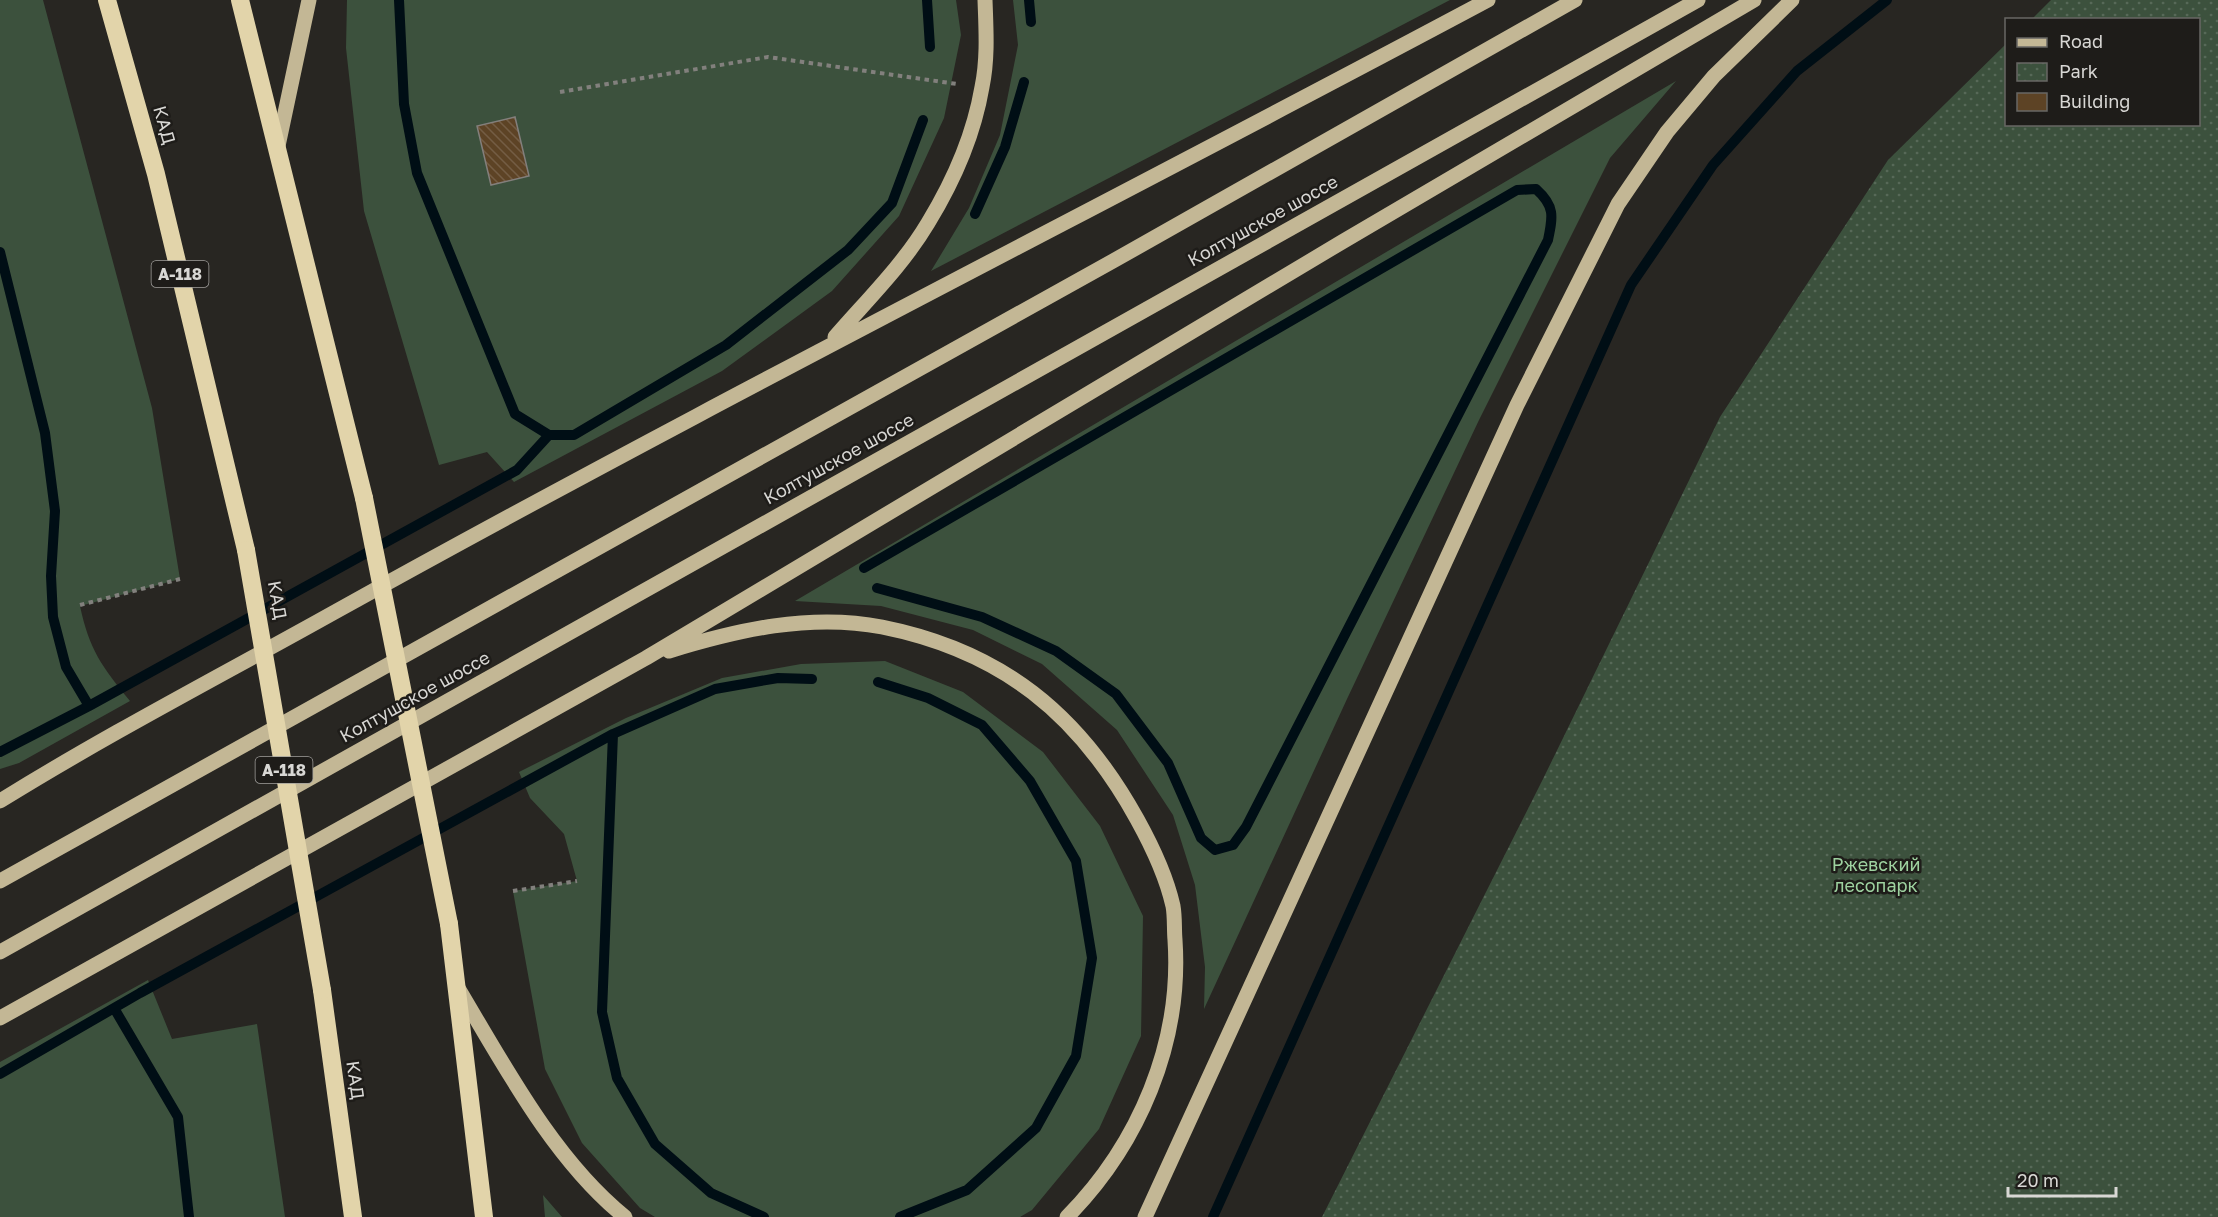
<svg xmlns="http://www.w3.org/2000/svg" width="2218" height="1217" viewBox="0 0 2218 1217" font-family="'Golos Text',sans-serif">
	<defs>
		<pattern id="park-dots" width="8" height="8" patternUnits="userSpaceOnUse" patternTransform="scale(1.5)"><rect width="8" height="8" fill="#3c513d"/><path d="M2 2h.1M6 6h.1" fill="none" stroke="#576958" stroke-width="1.8" stroke-linecap="round"/></pattern>
		<pattern id="building-back-hatch" width="6" height="6" patternUnits="userSpaceOnUse" patternTransform="scale(1.5)"><rect width="6" height="6" fill="#5d4325"/><path d="M-1 5l2 2M0 0l6 6M5-1l2 2" fill="none" stroke="#745d44"/></pattern>
	</defs>
	<rect width="100%" height="100%" fill="#282622"/>
	<path fill="#3c513d" d="M0,0H43L152,408L180,579L80,606C89,649 102,667 130,701L19,763L0,769Z
		M347,0H956L961,35L944,118L899,216L832,291L722,371L514,482L487,452L439,465L364,211L346,48Z
		M1013,0H1450L931,271L969,208L1000,135L1018,45Z
		M1676,81L1610,158L1479,420L1347,699L1204,1009L1205,967L1195,885L1173,815L1117,730L1042,664L973,630L881,606L795,601Z
		M885,661L963,692L1043,752L1100,826L1143,916L1141,1036L1099,1129L1032,1210L1020,1217H655L640,1208L582,1143L545,1069L513,891L577,881L564,834L530,798L519,772L626,718L722,678L801,664Z
		M148,980L172,1039L257,1024L285,1217H0V1062Z
		M543,1195L562,1217H545Z"/>
	<path fill="url(#park-dots)" d="M2051,0H2218V1217H1322L1543,779L1720,417L1888,160L2006,44V124H2198V20L2032,19Z"/>
	<g fill="none" stroke-linecap="round" stroke-linejoin="round">
		<path stroke="#000e15" stroke-width="10" d="M399,0L404,104L417,173L515,414L549,435
			M927,0L930,47
			M1029,0L1031,22
			M975,214L1005,147L1024,82
			M0,252L45,433L55,511L51,576L53,617L66,667L89,706
			M864,568L1517,190L1536,189C1555,206 1553,216 1548,240L1246,827L1233,845L1215,850L1201,838L1168,763L1116,694L1056,651L982,617L877,588
			M878,682L928,698L982,725L1030,781L1076,861L1092,958L1076,1056L1036,1128L967,1190L900,1217
			M613,734L602,1012L617,1078L655,1144L711,1193L764,1217
			M0,752L89,706L517,470L549,435H574L726,345L848,250L892,203L923,120
			M114,1008L178,1117L189,1217
			M0,1074L140,993L613,734L715,689L778,678L812,679
			M1213,1217L1631,285L1713,165L1797,71L1887,0"/>
	</g>
	<path fill="url(#building-back-hatch)" stroke="#837f7c" stroke-width="1.5" d="M515,117L529,176L491,185L477,126Z"/>
	<g fill="none" stroke-linecap="round" stroke-linejoin="round">
		<path stroke="#82807d" stroke-width="4" stroke-dasharray="4.5 4.5" stroke-linecap="butt" d="M560,92L768,57L957,84
			M80,605L180,579
			M513,891L577,881"/>
		<path stroke="#c3b795" stroke-width="15" d="M278,146L309,0
			M835,337C867,300 903,265 928,223C953,182 974,134 982,87C988,58 986,29 985,0
			M669,651C737,630 810,613 882,627C1002,651 1079,714 1137,819C1152,846 1166,875 1173,906C1175,917 1174,929 1175,940C1182,1043 1139,1144 1067,1217
			M0,801C108,734 222,675 333,613C714,401 1104,205 1488,0
			M0,881L1113,261L1575,0
			M0,952L1698,0
			M458,988C504,1065 554,1160 625,1217
			M0,1018L646,658L1342,242L1754,0
			M1145,1217L1517,405L1618,204L1667,132L1714,76L1792,0"/>
		<path stroke="#e2d4aa" stroke-width="18" d="M107,0L156,174L246,550
			M240,0L364,498
			M449,924L484,1217
			M322,990L353,1217"/>
		<path stroke="#e2d4aa" stroke-width="18" d="M364,498L449,924
			M246,550L322,990"/>
	</g>
	<g text-anchor="middle" stroke-width="5" stroke-linejoin="round" paint-order="stroke">
		<g fill="#1e1c19" stroke="#a09f9c" stroke-width="1.5">
			<rect x="151.5" y="261" width="57" height="26" rx="4.5"/>
			<rect x="255.5" y="757" width="57" height="26" rx="4.5"/>
		</g>
		<g font-size="16" font-weight="bold" fill="#d8d7d4">
			<text x="180" y="280">А-118</text>
			<text x="284" y="776">А-118</text>
		</g>
		<g font-size="18" fill="#d8d7d4" stroke="#1e1c19">
			<text transform="translate(164 125) rotate(74)" y="6">КАД</text>
			<text transform="translate(1263 221) rotate(-29)" y="6">Колтушское шоссе</text>
			<text transform="translate(839 459) rotate(-29)" y="6">Колтушское шоссе</text>
			<text transform="translate(277 600) rotate(80)" y="6">КАД</text>
			<text transform="translate(415 697) rotate(-29)" y="6">Колтушское шоссе</text>
			<text transform="translate(355 1080) rotate(82)" y="6">КАД</text>
		</g>
		<g font-size="18" fill="#9ed2a0" stroke="#1e1c19">
			<text x="1876" y="871">Ржевский<tspan x="1876" dy="21">лесопарк</tspan></text>
		</g>
	</g>
	<rect x="2005" y="18" width="195" height="108" fill="#1e1c19" stroke="#686764" stroke-width="1.5"/>
	<rect x="2017" y="38" width="30" height="9" fill="#c3b795" stroke="#686764" stroke-width="1.5"/>
	<text x="2059" y="48" font-size="18" fill="#d8d7d4">Road</text>
	<rect x="2017" y="63" width="30" height="18" fill="url(#park-dots)" stroke="#686764" stroke-width="1.5"/>
	<text x="2059" y="78" font-size="18" fill="#d8d7d4">Park</text>
	<rect x="2017" y="93" width="30" height="18" fill="#5d4325" stroke="#686764" stroke-width="1.5"/>
	<text x="2059" y="108" font-size="18" fill="#d8d7d4">Building</text>
	<path d="M2008 1187v9h108v-9" fill="none" stroke="#d8d7d4" stroke-width="3"/>
	<text x="2017" y="1187" font-size="18" fill="#d8d7d4" stroke="#1e1c19" stroke-width="4.5" paint-order="stroke">20 m</text>
</svg>
